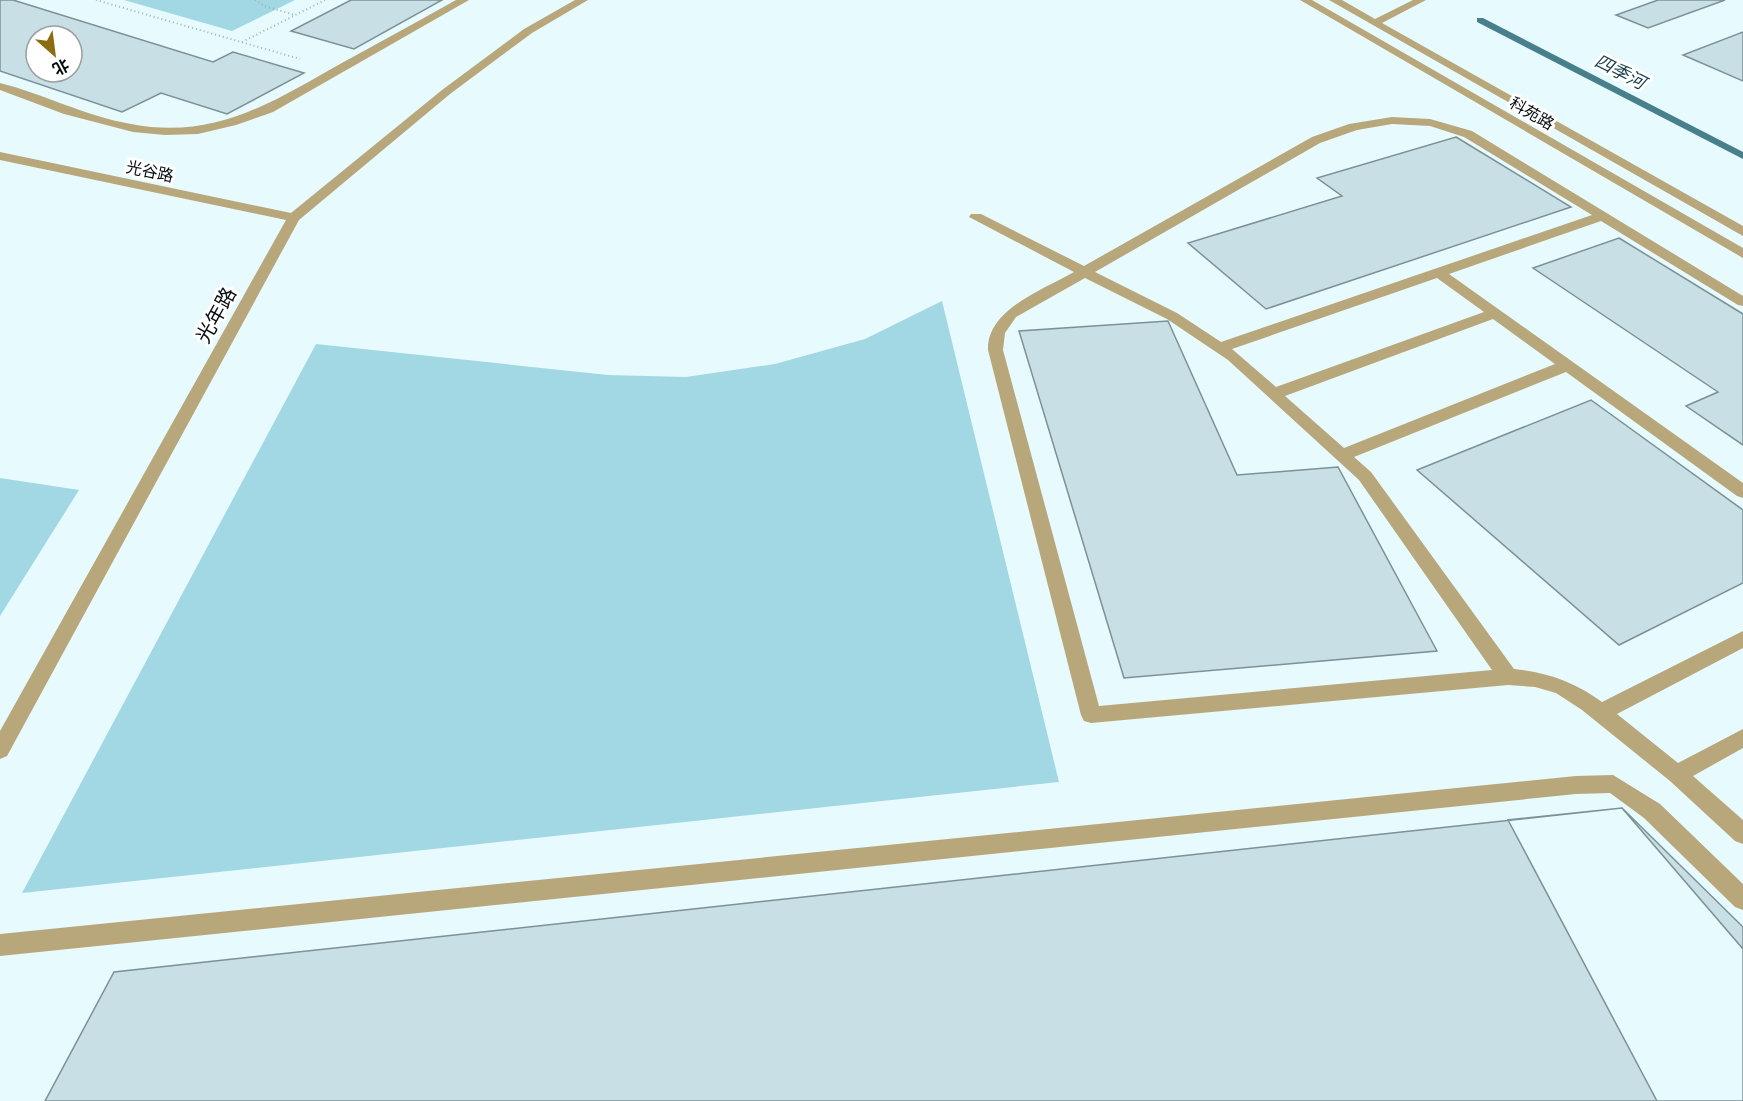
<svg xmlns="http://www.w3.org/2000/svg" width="1743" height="1101" viewBox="0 0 1743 1101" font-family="Roboto,'Noto Sans SC',sans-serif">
	<rect width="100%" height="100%" fill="#e7fafe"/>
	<path fill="#a1d8e3" d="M124,0H295L232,31Z
		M942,301L1059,782L22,893L316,344L608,375L686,377L775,364L865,339Z
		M0,478L79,490L0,616Z"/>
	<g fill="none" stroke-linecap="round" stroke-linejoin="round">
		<path fill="#477f8b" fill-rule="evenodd" d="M1477,18H1483L1743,152V159L1477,22Z"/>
	</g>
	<path fill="#c8e0e5" stroke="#7b9196" stroke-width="1.5" fill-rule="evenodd" d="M0,0H13L213,62L233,52L304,73L227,114L161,93L122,112L0,71ZM36,36H72V72H36Z
		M351,0H442L354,49L291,31Z
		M1658,0H1725L1648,28L1616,15Z
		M1743,32V81L1683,55Z
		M1456,137L1571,207L1266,309L1188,243L1342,196L1317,178Z
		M1619,238L1743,314V445L1686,406L1718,392L1533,268Z
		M1168,321L1237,475L1338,467L1437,651L1124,678L1019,331Z
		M1591,400L1743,510V583L1619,645L1417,470Z
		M1622,808L1743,949V1101H45L114,972Z
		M1622,808L1743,927V1101H1657L1508,820Z"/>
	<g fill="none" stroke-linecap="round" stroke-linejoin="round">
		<path stroke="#a3b3b6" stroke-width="2" stroke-dasharray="1 3" stroke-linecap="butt" d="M96,0L300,59
			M255,0L264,6L295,15
			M242,42L325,0"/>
		<path fill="#b8a77b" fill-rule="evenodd" d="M456,0H469L273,112L236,125L198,134L165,135L133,132L64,114L0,90V83C44,94 85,116 131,124C214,140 271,103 340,64C379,43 418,21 456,0Z
			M575,0H588L532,33L450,94L299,220L7,756L0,759V731L286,220L0,160V152L291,213L442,90L524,29Z
			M1300,0H1312L1743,248V258Z
			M1329,0H1342L1375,19L1413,0H1426L1382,23L1743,226V236Z
			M1392,117L1430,119L1472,131L1743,296V306L1738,305L1601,221L1449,274L1743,483V498L1737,496L1566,372L1354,457L1371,472L1514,669C1547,672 1575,682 1602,702L1743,631V648L1617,714L1678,763L1743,729V748L1693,776L1743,820V844L1735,841L1670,781L1582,710L1556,693L1535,687L1508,685L1091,723L1084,721L1081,715L988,350C987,309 1043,290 1074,272L969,217L971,214H981L1084,266L1312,137L1349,124ZM1392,124L1430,126L1464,137L1592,215L1221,342L1177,313L1095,272L1320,143L1357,130ZM1085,278L1167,319L1228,360L1359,480L1492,670L1099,706L1003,350L1005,333L1016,317ZM1437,278L1484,312L1276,387L1232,349ZM1493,319L1555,364L1344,448L1285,396Z
			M1613,775L1660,804L1743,884V910L1735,907L1644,818L1610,793L1576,794L0,956V934L1576,776Z"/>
	</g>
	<g text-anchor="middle" stroke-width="6" stroke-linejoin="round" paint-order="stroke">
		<g font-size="16" fill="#060e10" stroke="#fff">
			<text transform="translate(1532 113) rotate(30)" y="6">科苑路</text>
			<text transform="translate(150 171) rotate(12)" y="6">光谷路</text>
		</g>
		<g font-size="18" font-style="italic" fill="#1e424a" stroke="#fff">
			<text transform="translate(1620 72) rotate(27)" y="6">四季河</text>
		</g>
		<g font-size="20" fill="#060e10" stroke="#fff">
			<text transform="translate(216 315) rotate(-61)" y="7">光年路</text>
		</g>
	</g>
	<g transform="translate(54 54) rotate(152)"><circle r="28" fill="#ffffff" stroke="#9b9f9f" stroke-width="1.5"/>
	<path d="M0-4.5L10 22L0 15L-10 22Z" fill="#8b6d0f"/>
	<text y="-9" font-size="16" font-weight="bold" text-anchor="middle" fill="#060e10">北</text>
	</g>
</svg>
